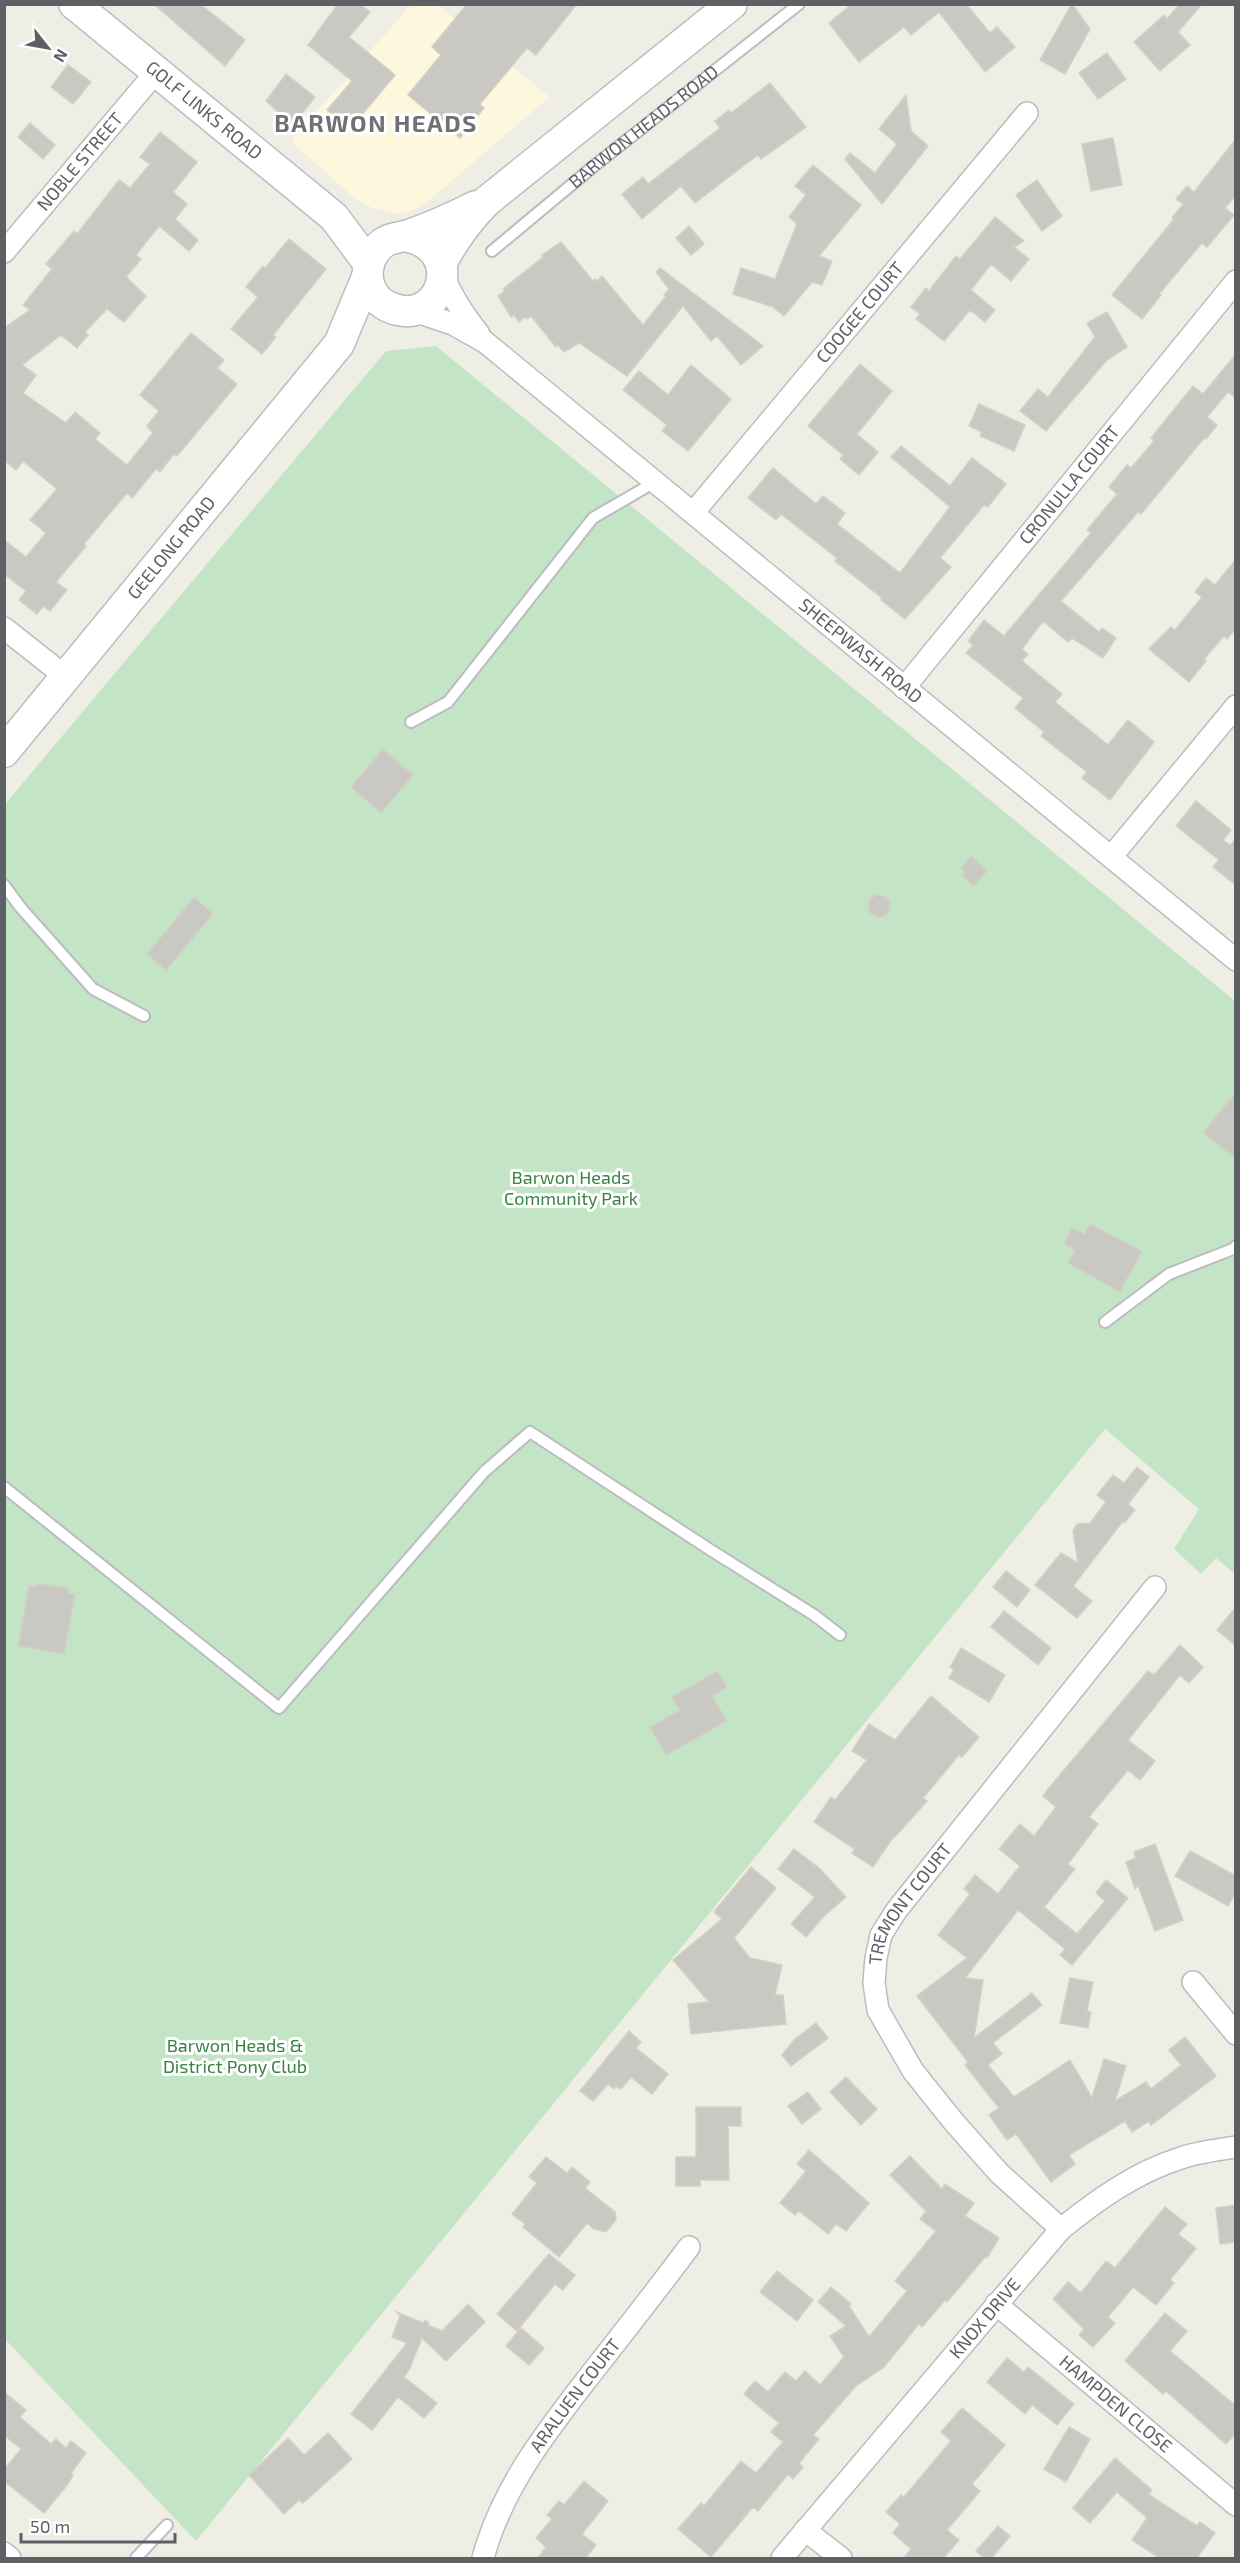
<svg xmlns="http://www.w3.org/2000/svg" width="1240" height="2563" viewBox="0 0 1240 2563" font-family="'Exo 2',sans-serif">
	<rect width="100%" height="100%" fill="#efeee5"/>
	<path fill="#fdf8dd" d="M411,5H438L549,97L432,198L411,212L395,213L372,208L352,196L291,141Z"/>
	<path fill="#c3e5c6" d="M436,346L1235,1001V1574L1216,1558L1201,1574L1174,1549L1199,1509L1105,1429L196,2541L5,2339V804L386,351Z"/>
	<path fill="#cac8c2" stroke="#d3d0c4" stroke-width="1.5" d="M154,4H200L245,40L225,66Z
		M338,4H360L370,12L349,37L395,75L350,129L327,110L352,81L308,45Z
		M467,4H577L536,55L527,48L480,104L484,108L460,138L408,95L441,55L432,47Z
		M852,4H966L990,33L997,27L1015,47L985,72L939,12L911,35L904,27L859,62L829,23Z
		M1072,4L1090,29L1065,74L1040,60Z
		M1180,4H1202L1178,32L1190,45L1160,71L1134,42L1164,15L1167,19Z
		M1107,53L1126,79L1098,99L1079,73Z
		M68,65L91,82L73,104L51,87Z
		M286,74L315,97L293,125L266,101Z
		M770,83L806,127L761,159L758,155L747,163L695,203L681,186L642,219L622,194L643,177L648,184L720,128L715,121L729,110L731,113Z
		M906,95L911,131L928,146L882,204L845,159L850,153L875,173L897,144L879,129Z
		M30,123L55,145L43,159L18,137Z
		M160,132L197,162L173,192L187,204L175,219L198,240L189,251L159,226L136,255L141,259L126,277L146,296L124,322L107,309L85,332L88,335L77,348L61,335L22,365L36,375L23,393L66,423L75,412L100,433L95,439L127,465L153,433L147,426L159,411L140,395L191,333L224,360L217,368L237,384L177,456L174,454L160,472L156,469L132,498L127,493L84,544L86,546L56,582L67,590L50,611L43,606L37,614L19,600L26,591L4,574V540L26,557L46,533L30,520L57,489L23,461L16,470L4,460V328L30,310L23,305L52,269L46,264L74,231L77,234L119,180L130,188L150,164L140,157Z
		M1113,138L1122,185L1091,191L1082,144Z
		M1236,139V195L1225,208L1234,215L1207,247L1202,243L1159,294L1161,295L1142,319L1112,295L1174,219L1172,218L1183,204L1176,199L1187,186L1194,192Z
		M813,165L861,205L819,256L832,261L822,285L812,282L784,316L773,307L733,294L741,268L775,279L797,224L789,217L806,195L795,186Z
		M1037,180L1062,216L1042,231L1016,195Z
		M995,217L1024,241L1014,247L1029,259L1011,281L991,264L971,290L995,310L985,322L970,310L944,341L916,319L920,314L911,307L926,288L929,291L956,256L960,259Z
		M689,226L704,244L691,255L676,238Z
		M289,239L326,269L273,335L276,337L262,354L231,329L258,297L246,287L263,266L265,268Z
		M561,242L593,281L595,279L597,281L602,276L643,325L666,296L664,295L669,289L656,272L660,268L763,346L741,365L717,336L711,341L683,306L627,376L579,343L564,352L558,345L556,347L531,316L527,319L525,317L519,322L514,315L511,317L498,296L505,291L503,289L543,257L542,255Z
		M1107,312L1127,347L1107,360L1046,431L1020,411L1038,389L1048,397L1095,337L1087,323Z
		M1236,354V398L1228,392L1207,417L1217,425L1206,439L1205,437L1141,514L1138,512L1061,601L1099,632L1102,628L1116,638L1103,658L1072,638L1068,642L1043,621L1022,649L1028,654L1022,661L1062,694L1055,702L1108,745L1128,720L1154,742L1110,800L1082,778L1087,772L1041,736L1044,732L1015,708L1023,698L966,653L973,645L968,641L984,620L1004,636L1091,533L1087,530L1117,494L1109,487L1127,465L1131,468L1154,441L1151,438L1193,386L1203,394Z
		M860,364L892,391L857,434L878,452L859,475L840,459L843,455L808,426Z
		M691,365L731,399L688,451L662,431L667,425L623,390L639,371L668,395Z
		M979,404L1025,425L1014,451L980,436L982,432L969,426Z
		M901,446L950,486L972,458L1006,484L988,507L984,505L940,558L951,567L905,619L881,600L882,598L835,561L837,558L781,514L776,520L748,498L773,468L816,504L823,496L845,513L837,524L900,573L950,507L891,457Z
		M1236,559V628L1227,639L1224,636L1204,659L1206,661L1189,682L1149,649L1171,627L1175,630L1202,597L1195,592L1206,578L1215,585Z
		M383,749L413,775L381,813L351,787Z
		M1196,801L1231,830L1223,840L1230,845L1236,839V885L1213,867L1219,860L1176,826Z
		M971,856L987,871L974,886L962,875L965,872L961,868Z
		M868 906a11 11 0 1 1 22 0a11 11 0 1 1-22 0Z
		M194,897L213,914L166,970L147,954Z
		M1236,1092V1158L1203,1133Z
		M1090,1224L1142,1251L1120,1292L1068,1263L1075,1250L1064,1244L1072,1228L1085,1234Z
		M1137,1467L1149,1477L1128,1504L1135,1510L1124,1523L1123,1521L1073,1586L1092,1601L1077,1618L1035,1585L1061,1553L1078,1563L1073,1531L1077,1524L1090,1523L1106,1502L1097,1495L1113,1475L1124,1483Z
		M1006,1571L1030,1590L1017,1607L993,1587Z
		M37,1583L69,1589L68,1593L75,1594L64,1654L18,1646L29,1586L36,1587Z
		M1236,1607V1646L1217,1630Z
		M1004,1611L1051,1648L1038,1665L991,1627Z
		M1180,1645L1203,1667L1189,1683L1180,1675L1128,1740L1155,1761L1140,1780L1128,1770L1089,1817L1098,1824L1068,1864L1075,1869L1044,1907L1077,1934L1105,1901L1096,1893L1106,1880L1128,1898L1072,1965L1060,1955L1065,1949L1018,1910L965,1978L983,1980L974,2038L1032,1993L1042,2005L993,2043L1002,2054L988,2065L1014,2097L1070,2060L1092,2098L1104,2059L1126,2066L1115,2101L1146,2082L1151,2089L1181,2065L1169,2050L1185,2037L1216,2076L1151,2125L1149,2121L1132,2132L1125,2121L1069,2155L1075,2164L1051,2182L1016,2134L1007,2140L989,2115L999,2108L965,2065L968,2062L917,1996L967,1958L938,1935L970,1894L964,1889L975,1875L998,1894L1020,1866L999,1849L1020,1824L1034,1836L1056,1807L1043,1796L1048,1789L1148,1671L1154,1675Z
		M961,1648L1005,1675L989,1702L949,1678L954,1670L950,1667Z
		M717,1671L727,1687L712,1696L727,1721L666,1755L650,1727L680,1710L672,1697Z
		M931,1696L979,1737L962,1757L959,1755L923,1798L927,1801L895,1837L894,1836L873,1867L852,1853L855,1849L814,1822L831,1797L835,1800L867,1760L852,1751L869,1724L895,1740Z
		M1155,1844L1183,1920L1155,1931L1138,1885L1135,1889L1126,1862L1136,1858L1134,1852Z
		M794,1849L819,1868L846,1897L823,1917L806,1937L791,1924L815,1897L778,1869Z
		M1190,1851L1236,1876V1892L1228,1906L1175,1876Z
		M751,1867L776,1888L734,1938L750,1958L782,1965L775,1995H783L786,2024L691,2034L688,2004L709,2002L673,1960L722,1919L714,1912Z
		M1070,1978L1093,1982L1087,2011L1091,2012L1088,2028L1060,2023Z
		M816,2023L828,2038L791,2066L782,2055L795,2039Z
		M629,2031L641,2042L636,2048L668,2074L652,2094L631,2077L621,2089L616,2086L614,2089L608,2084L593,2101L580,2091Z
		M846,2077L877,2109L861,2125L830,2092Z
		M808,2092L821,2109L802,2124L788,2106Z
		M696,2107H741V2126H728L729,2180H700V2186H676V2157H696Z
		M809,2150L869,2203L846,2231L836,2224L828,2234L799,2211L795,2215L780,2203L806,2171L797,2164Z
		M910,2156L942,2189L945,2184L974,2203L965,2216L999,2238L987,2258L985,2257L947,2302L945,2300L922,2327L919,2324L884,2367L856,2386L813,2435L819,2439L799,2463L803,2467L793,2479L788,2474L758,2511L753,2507L711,2557L678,2529L701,2503L704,2506L741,2461L756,2473L783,2442L771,2432L779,2423L744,2394L755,2381L768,2392L785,2372L796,2381L805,2371L820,2385L844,2357L830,2336L846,2326L818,2302L831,2287L851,2304L849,2306L869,2337L907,2291L895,2281L936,2231L920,2219L926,2211L890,2175Z
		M546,2157L567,2173L572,2167L590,2182L585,2188L615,2212L616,2220L606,2232L594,2229L587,2223L559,2257L523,2227L525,2224L512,2214L537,2183L529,2177Z
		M1236,2205V2242L1220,2244L1216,2208Z
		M1165,2207L1187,2224L1178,2234L1196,2248L1170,2280L1174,2283L1156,2305L1133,2287L1108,2317L1115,2323L1093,2347L1079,2335L1084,2329L1053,2299L1068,2282L1081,2293L1106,2261L1115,2268Z
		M549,2254L575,2275L563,2290L555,2284L517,2331L497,2314Z
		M777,2271L813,2300L797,2321L760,2292Z
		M468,2304L485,2322L446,2361L422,2338L409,2370L404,2377L437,2403L424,2418L398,2397L372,2430L351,2414L407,2343L392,2337L400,2316L397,2312L423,2323L425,2320L429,2323L428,2325L442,2331Z
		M1165,2313L1187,2331L1170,2351L1236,2406V2433L1226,2444L1166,2391L1163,2394L1125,2361Z
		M521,2328L544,2348L529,2365L506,2346Z
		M1007,2358L1024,2372L1028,2367L1074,2404L1057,2425L1032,2405L1025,2414L987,2382Z
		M4,2392L26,2410L20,2417L51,2444L56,2439L66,2448L71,2441L86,2453L71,2473L73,2475L68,2484L44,2513L4,2481V2470L21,2449L4,2435Z
		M962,2408L1005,2445L972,2484L980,2491L947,2530L959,2540L943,2559H903L911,2549L893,2533L900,2524L886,2512L901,2495L904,2497L951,2441L941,2432Z
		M1069,2427L1090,2439L1066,2482L1044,2469Z
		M328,2433L352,2459L303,2503L299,2500L284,2514L249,2475L288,2438L304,2455Z
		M1115,2458L1152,2490L1148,2494L1197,2526L1200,2522L1215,2533L1196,2559H1161L1132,2540L1147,2518L1117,2492L1090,2523L1073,2508Z
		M584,2481L608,2501L582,2534L596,2545L585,2559H537L546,2547L536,2538L552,2519L547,2515L559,2501L564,2505Z
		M998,2526L1010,2536L991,2559H985L976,2551Z"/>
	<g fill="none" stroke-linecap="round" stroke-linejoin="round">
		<defs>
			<g id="lane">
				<path id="s1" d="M492,251L594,166L799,4"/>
				<path d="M411,722L448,702L593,518L655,482"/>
				<path d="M4,885L21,908L93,989L144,1016"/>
				<path d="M1105,1322L1169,1274L1233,1249L1236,1246"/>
				<path d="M4,1487L279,1708L484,1472L530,1432L709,1549L814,1615L840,1635"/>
				<path d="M136,2558L167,2525"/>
			</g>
			<g id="street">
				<path id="s2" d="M4,252L156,72"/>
				<path d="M442,272C451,296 463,314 479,334"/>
				<path id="s3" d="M414,311L453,324L485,342L1236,960"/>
				<path id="s4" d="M693,513L1027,113"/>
				<path d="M4,628L66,677"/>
				<path id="s5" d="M904,688L1236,281"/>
				<path d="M1111,857L1236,706"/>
				<path d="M1193,1982L1236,2034"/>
				<path id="s6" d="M1061,2229L999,2173L953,2121L913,2071L878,2010L874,1983L876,1958L881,1935L896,1911L1155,1587"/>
				<path id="s7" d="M996,2304L1236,2505"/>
				<path d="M805,2530L841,2558"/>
				<path d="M4,2553L10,2558"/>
				<path id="s8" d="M483,2558C502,2487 547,2431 591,2374C624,2332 657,2290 689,2247"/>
				<path id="s9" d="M782,2558L1061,2229C1097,2200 1136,2172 1181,2158C1198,2152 1218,2150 1236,2147"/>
			</g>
			<g id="secondary">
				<path id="s10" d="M74,4L334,217L369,264"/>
				<path d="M406,236C466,249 443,321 398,310C384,307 373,298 369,284C365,269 370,253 383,243C391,237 400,238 409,235C432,227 454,217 476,206"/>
				<path d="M441,264C454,239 468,220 487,201L732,4"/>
				<path id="s11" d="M4,752L339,344L367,277"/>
			</g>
		</defs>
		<use href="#lane" stroke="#babcc1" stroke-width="14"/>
		<use href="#street" stroke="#babcc1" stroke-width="24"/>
		<use href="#secondary" stroke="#bbbdc3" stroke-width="33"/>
		<use href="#lane" stroke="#fff" stroke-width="10"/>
		<use href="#street" stroke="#fff" stroke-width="21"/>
		<use href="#secondary" stroke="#fff" stroke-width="30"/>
	</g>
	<g text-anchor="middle" stroke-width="6" stroke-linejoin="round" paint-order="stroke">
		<g font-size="18" fill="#5d6065" stroke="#fff">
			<text dy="6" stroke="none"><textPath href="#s10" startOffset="168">GOLF LINKS ROAD</textPath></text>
			<text dy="6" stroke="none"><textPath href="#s1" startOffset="196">BARWON HEADS ROAD</textPath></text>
			<text dy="6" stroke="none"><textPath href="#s2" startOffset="118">NOBLE STREET</textPath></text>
			<text dy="6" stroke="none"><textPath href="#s4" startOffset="261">COOGEE COURT</textPath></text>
			<text dy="6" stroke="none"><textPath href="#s5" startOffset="262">CRONULLA COURT</textPath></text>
			<text dy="6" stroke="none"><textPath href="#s11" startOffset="264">GEELONG ROAD</textPath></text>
			<text dy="6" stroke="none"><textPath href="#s3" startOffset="564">SHEEPWASH ROAD</textPath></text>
			<text dy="6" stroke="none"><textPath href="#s6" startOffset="404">TREMONT COURT</textPath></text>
			<text dy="6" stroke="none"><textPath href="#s9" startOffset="314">KNOX DRIVE</textPath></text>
			<text dy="6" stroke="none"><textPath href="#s8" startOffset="188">ARALUEN COURT</textPath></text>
			<text dy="6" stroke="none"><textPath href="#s7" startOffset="156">HAMPDEN CLOSE</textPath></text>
		</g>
		<g font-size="18" fill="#388242" stroke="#fff">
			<text x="571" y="1184">Barwon Heads<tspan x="571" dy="21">Community Park</tspan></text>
			<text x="235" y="2052">Barwon Heads &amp;<tspan x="235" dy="21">District Pony Club</tspan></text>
		</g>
		<g font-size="24" font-weight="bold" letter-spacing="1.5" fill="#6e7277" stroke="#fff">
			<text x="376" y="132">BARWON HEADS</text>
		</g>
	</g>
	<rect width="1240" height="2563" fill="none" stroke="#5d6065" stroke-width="12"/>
	<g transform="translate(48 48) rotate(121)" stroke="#ffffff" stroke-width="4.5" paint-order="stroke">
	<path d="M0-4.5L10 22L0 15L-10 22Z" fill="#5d6065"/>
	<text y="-9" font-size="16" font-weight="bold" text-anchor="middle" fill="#5d6065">N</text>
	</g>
	<path d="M21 2533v9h154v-9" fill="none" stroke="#5d6065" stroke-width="3"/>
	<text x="30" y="2533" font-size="18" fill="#5d6065" stroke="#ffffff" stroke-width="4.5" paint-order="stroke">50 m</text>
</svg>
